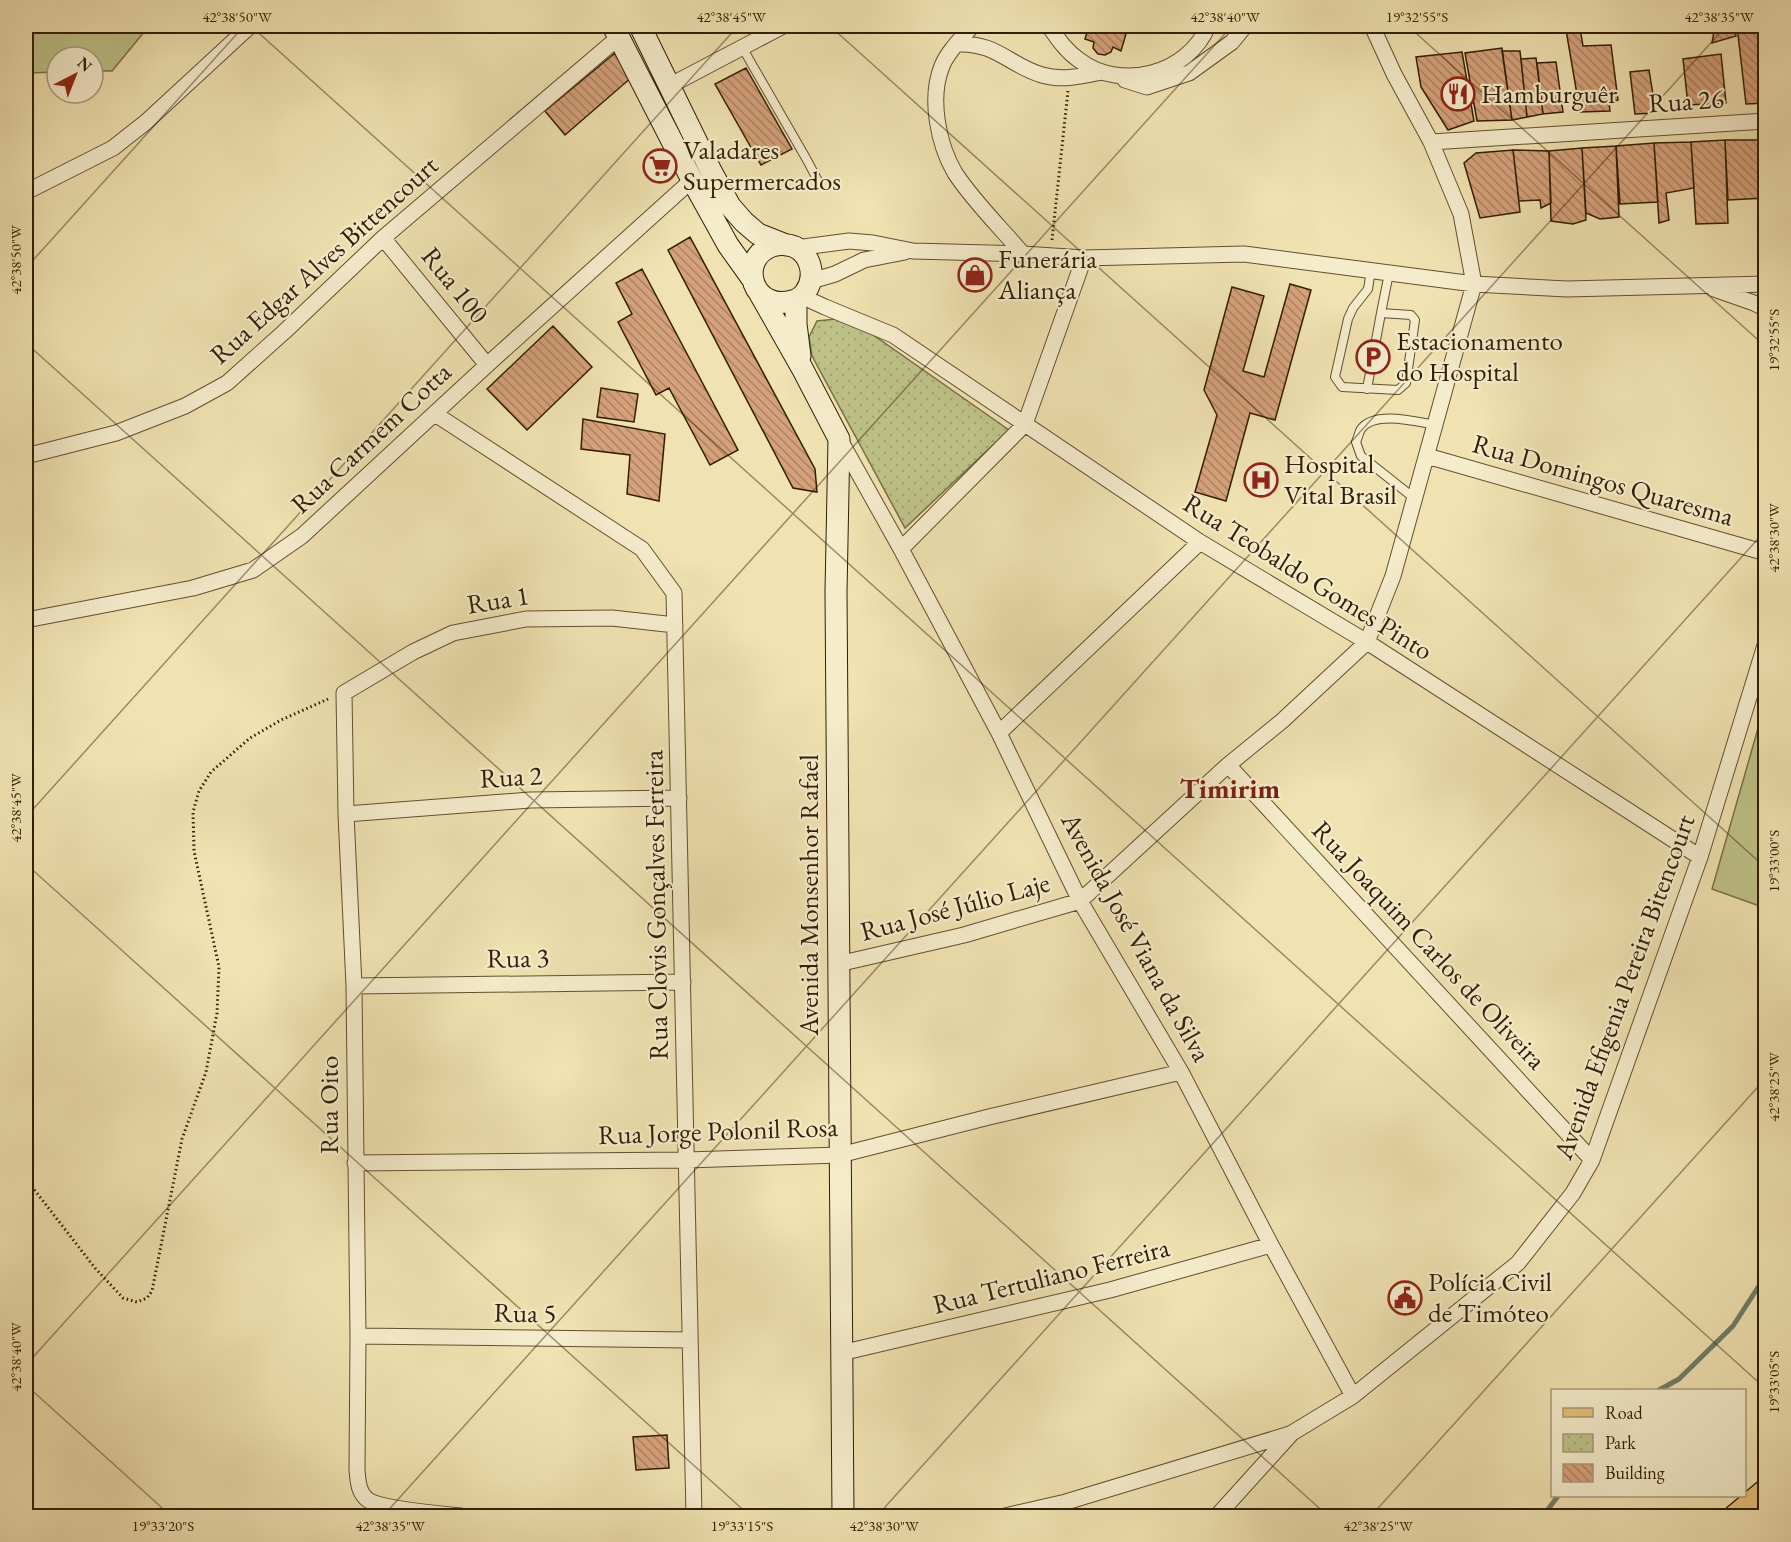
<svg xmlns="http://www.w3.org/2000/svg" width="1791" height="1542" viewBox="0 0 1791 1542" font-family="'EB Garamond',serif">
	<defs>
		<pattern id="park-dots" width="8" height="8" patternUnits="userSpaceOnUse" patternTransform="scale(1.5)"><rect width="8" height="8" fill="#bec288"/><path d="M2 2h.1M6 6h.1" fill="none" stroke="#a4a674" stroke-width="1.8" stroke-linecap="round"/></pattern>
		<pattern id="building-back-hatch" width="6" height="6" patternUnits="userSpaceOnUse" patternTransform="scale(1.5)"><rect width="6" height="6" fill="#d5a17a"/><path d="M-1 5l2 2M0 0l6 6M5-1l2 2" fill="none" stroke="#ad8362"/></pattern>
	</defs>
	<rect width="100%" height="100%" fill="#f0e2b1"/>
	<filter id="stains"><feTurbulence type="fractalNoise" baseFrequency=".00333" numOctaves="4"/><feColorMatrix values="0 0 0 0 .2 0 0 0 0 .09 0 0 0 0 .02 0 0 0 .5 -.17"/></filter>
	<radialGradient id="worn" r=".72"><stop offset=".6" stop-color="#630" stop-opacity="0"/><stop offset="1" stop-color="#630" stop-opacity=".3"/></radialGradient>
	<path fill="url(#park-dots)" stroke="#787046" stroke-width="1.5" d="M836,319L866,330L1009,430L905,528L812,356L809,337L817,321Z"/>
	<path fill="#bec288" stroke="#787046" stroke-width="1.5" d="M26,26H149L112,71H93V57H57V72L26,73Z
		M1765,704V908L1712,889Z"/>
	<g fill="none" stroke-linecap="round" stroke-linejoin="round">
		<path stroke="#707e67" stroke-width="5" d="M1659,1390L1679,1379L1733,1326L1766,1275
			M1543,1516L1558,1496"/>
	</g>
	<path fill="url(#building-back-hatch)" stroke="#321e04" stroke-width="1.5" d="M1089,26H1139L1136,27H1128L1121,51L1113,47L1111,52L1105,55L1098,54L1093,48L1094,42L1085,39Z
		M1677,26H1734L1736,36L1712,43L1714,31H1678Z
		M1737,26H1766V103L1746,104Z
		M1580,28L1583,46L1611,45L1618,100L1609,103L1610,111L1580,112L1566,30Z
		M1502,48L1512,120L1477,121L1465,53Z
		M1502,51H1520L1527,117L1512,120Z
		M1462,52L1474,121L1448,130L1421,87L1416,57Z
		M615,53L632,77L565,135L545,111Z
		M1721,54L1726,103L1688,105L1683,59Z
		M1536,58L1543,114L1527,117L1521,59Z
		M1556,62L1563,112L1543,114L1537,63Z
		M746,68L792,149L761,165L715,84Z
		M1649,70L1656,113L1635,114L1630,72Z
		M1725,140H1761L1766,198L1728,200Z
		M1725,140L1728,223L1696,224L1691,142Z
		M1691,142L1694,188L1666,193L1669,220L1659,223L1654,143Z
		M1654,143L1658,202L1620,204L1616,146Z
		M1616,146L1619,217L1600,219L1586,213L1582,148Z
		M1582,148L1586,220L1573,224L1551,221L1549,151Z
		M1513,150L1520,212L1480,218L1464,163L1476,153Z
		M1513,150L1549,151L1551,203L1541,208L1540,200L1519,201Z
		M690,237L815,469L817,492L793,488L668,250Z
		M642,269L738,450L710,465L669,388L656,395L618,322L632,314L616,283Z
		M1290,284L1311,290L1275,420L1250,413L1226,501L1195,492L1217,415L1204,390L1232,287L1264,296L1243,371L1264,377Z
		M553,326L592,367L527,430L487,389Z
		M601,388L638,394L634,422L597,417Z
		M583,419L665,434L659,501L627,494L630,455L581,449Z
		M667,1435L669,1468L636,1470L633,1437Z"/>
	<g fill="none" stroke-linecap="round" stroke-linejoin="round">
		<defs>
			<path id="lane" d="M742,47L807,160L818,181
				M1371,270L1368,289L1353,308L1348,319L1335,377L1342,387L1398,390L1406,383L1415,320L1411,315L1381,313L1389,273
				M1367,389L1381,313
				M1414,498L1361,456L1356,442C1358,438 1359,432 1361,429C1375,410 1417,422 1436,425"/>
			<path id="street" d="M972,26C962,38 948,51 942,66C929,98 938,144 955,173C974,202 1001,228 1023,254
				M1049,26C1058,39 1066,51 1079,60C1121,92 1188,74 1208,26
				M956,44C997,42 1008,65 1042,75C1062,81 1082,76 1102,72
				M1125,80L1147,87L1189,73L1232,42L1245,26
				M669,86L783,26
				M1431,142L1766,121
				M26,192L113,148L146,122L250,26
				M383,238L487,365
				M796,248L849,241L873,243L913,251L1023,254L1084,258L1244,254L1474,284L1567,289L1766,284
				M811,281L835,274L864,260L905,252
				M1714,289L1754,303L1766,309
				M801,296L825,307L893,335L1200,542L1367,642L1700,857
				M435,414L642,549L674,593L694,1516
				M840,440L901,549L999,733L1080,901L1181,1072L1271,1245L1353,1396
				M26,456L116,433L185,406L227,383L284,332L383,238L619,37
				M1427,456L1766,553
				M901,549L1025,424L1084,258
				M26,620L193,588L253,570L302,536L487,365L692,180
				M999,733L1200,542
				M1228,765L1592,1160
				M346,814L530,800L679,798
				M838,964L964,935L1080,901L1228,765L1282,721L1367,642L1393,576L1474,284L1461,214L1431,142L1394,74L1372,26
				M354,986L683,982
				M355,1163L687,1160L840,1155L989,1117L1181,1072
				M358,1336L690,1340
				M841,1353L1110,1290L1271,1245
				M461,1516C441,1514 381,1509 368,1500C358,1493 358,1480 357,1470L358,1336L354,986L346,814L344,693L413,652L453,633L526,619L612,618L675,625
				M1005,1516L1066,1502L1290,1434
				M1217,1516L1292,1433L1353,1396L1518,1263L1573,1193L1592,1160L1700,857L1766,642"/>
			<path id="secondary" d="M613,26L692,180L728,245L753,280
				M640,26L711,171L730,206L744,222L758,234L786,245
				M760,294L802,368L839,439L836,592L843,1516
				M796,300C752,315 736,259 772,246C779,244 788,244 795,247C811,255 816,276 806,291C804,295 800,298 796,300V324L800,356"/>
			<path id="primary" d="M1735,1516L1766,1490"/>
		</defs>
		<use href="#lane" stroke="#624f2f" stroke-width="10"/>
		<use href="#street" stroke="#624f2f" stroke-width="17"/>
		<use href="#secondary" stroke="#321e04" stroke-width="23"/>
		<use href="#primary" stroke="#321e04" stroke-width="25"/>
		<path stroke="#321e04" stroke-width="3" stroke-dasharray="1.5 3" stroke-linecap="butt" d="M1052,240L1068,91
			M26,1179L95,1268L123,1298L137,1302L147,1298L152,1291L182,1139L206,1072L217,1013L219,967L194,851L193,812L199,791L211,772L250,738L281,720L328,699"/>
		<use href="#lane" stroke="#f5eccc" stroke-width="8"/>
		<use href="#street" stroke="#f5eccc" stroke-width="15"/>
		<use href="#secondary" stroke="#f5eccc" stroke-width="21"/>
		<use href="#primary" stroke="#e8c178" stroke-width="22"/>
	</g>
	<path fill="none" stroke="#321e04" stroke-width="1.5" stroke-opacity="0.45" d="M251,26L1766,1389M830,26L1766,868M1408,26L1766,347M26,268L244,26M26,343L1328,1516M26,817L738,26M26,864L750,1516M26,1365L1232,26M26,1385L171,1516M383,1516L1726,26M877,1516L1766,530M1371,1516L1766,1078"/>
	<defs>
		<symbol id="restaurant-ring" viewBox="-11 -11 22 22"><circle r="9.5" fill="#f5eccc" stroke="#8f2418" stroke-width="1.5"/><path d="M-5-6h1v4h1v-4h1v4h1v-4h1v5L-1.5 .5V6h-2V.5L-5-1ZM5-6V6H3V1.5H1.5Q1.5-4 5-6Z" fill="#8f2418"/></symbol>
		<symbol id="supermarket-ring" viewBox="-11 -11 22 22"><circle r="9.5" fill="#f5eccc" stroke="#8f2418" stroke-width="1.5"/><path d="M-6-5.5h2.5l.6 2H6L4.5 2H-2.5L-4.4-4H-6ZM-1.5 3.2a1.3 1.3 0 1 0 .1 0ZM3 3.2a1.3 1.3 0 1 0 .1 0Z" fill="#8f2418"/></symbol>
		<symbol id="shop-ring" viewBox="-11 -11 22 22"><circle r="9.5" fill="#f5eccc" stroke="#8f2418" stroke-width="1.5"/><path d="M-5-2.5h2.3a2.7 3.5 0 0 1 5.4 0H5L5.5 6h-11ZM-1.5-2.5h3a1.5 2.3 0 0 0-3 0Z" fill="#8f2418"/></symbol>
		<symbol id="parking-ring" viewBox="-11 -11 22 22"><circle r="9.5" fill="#f5eccc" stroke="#8f2418" stroke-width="1.5"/><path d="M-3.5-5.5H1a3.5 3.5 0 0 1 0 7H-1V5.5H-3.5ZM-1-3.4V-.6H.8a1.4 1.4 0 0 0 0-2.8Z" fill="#8f2418"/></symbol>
		<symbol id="hospital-ring" viewBox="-11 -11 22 22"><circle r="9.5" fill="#f5eccc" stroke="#8f2418" stroke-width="1.5"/><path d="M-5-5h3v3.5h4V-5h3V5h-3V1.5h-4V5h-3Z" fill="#8f2418"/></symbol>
		<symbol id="civic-ring" viewBox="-11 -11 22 22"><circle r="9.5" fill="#f5eccc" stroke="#8f2418" stroke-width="1.5"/><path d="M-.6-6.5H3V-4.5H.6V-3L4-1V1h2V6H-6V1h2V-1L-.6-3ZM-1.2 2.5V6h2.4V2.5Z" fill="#8f2418"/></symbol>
	</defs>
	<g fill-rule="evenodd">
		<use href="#restaurant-ring" x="1439" y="75" width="38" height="38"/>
		<use href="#supermarket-ring" x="641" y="147" width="38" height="38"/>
		<use href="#shop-ring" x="956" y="256" width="38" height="38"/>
		<use href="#parking-ring" x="1354" y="338" width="38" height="38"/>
		<use href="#hospital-ring" x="1242" y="461" width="38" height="38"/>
		<use href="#civic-ring" x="1386" y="1279" width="38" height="38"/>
	</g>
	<g text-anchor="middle" stroke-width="4.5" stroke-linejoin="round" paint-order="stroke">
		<g font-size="27" fill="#321e04" stroke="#f5eccc" text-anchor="start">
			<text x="1481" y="103">Hamburguêr</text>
			<text x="683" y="159">Valadares<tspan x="683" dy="31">Supermercados</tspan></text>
			<text x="998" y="268">Funerária<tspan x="998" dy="31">Aliança</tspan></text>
			<text x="1396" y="350">Estacionamento<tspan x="1396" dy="31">do Hospital</tspan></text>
			<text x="1284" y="473">Hospital<tspan x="1284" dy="31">Vital Brasil</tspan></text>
			<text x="1428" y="1291">Polícia Civil<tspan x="1428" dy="31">de Timóteo</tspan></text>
		</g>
		<g font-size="27" fill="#321e04" stroke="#f5eccc">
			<text transform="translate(1686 101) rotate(-4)" y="9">Rua 26</text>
			<text transform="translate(324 260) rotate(-42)" y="9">Rua Edgar Alves Bittencourt</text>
			<text transform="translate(455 285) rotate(51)" y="9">Rua 100</text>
			<text transform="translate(371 438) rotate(-43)" y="9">Rua Carmem Cotta</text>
			<text transform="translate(1603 480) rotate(16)" y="9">Rua Domingos Quaresma</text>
			<text transform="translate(1308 577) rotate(32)" y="9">Rua Teobaldo Gomes Pinto</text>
			<text transform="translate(498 600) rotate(-9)" y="9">Rua 1</text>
			<text transform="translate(511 777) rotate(-3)" y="9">Rua 2</text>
			<text transform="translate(809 895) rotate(-90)" y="9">Avenida Monsenhor Rafael</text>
			<text transform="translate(656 905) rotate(-91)" y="9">Rua Clovis Gonçalves Ferreira</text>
			<text transform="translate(955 907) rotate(-15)" y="9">Rua José Júlio Laje</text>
			<text transform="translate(1136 937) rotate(61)" y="9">Avenida José Viana da Silva</text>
			<text transform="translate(1429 945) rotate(47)" y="9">Rua Joaquim Carlos de Oliveira</text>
			<text transform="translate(518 958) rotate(-1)" y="9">Rua 3</text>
			<text transform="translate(1624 987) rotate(-70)" y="9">Avenida Efigenia Pereira Bitencourt</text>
			<text transform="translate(329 1105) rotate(-90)" y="9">Rua Oito</text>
			<text transform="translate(718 1131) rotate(-2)" y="9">Rua Jorge Polonil Rosa</text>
			<text transform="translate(1051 1276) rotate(-14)" y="9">Rua Tertuliano Ferreira</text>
			<text transform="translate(525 1313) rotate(1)" y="9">Rua 5</text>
		</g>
		<g font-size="28" font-weight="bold" fill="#7a1f14" stroke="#f5eccc">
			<text x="1230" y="798">Timirim</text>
		</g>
	</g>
	<rect width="1791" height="1542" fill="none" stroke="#f0e2b1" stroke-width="66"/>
	<rect x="1551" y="1389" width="195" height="108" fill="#f5eccc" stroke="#a79a7c" stroke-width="1.5"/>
	<rect x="1563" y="1408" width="30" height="9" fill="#e8c178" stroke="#a79a7c" stroke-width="1.5"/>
	<text x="1605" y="1419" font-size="18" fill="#321e04">Road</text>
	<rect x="1563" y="1434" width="30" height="18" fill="url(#park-dots)" stroke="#a79a7c" stroke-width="1.5"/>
	<text x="1605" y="1449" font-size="18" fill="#321e04">Park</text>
	<rect x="1563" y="1464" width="30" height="18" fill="url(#building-back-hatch)" stroke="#a79a7c" stroke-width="1.5"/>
	<text x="1605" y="1479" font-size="18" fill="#321e04">Building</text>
	<g transform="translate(75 75) rotate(42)"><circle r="28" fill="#f5eccc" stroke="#a79a7c" stroke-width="1.5"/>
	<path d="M0-4.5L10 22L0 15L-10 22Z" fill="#8f2418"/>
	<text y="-9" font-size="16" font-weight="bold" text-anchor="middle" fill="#321e04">N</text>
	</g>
	<rect x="33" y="33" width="1725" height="1476" fill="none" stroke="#321e04" stroke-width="2"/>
	<g font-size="15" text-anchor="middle" fill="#321e04">
		<text x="237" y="22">42°38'50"W</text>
		<text x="731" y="22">42°38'45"W</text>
		<text x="1225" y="22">42°38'40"W</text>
		<text x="1417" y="22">19°32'55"S</text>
		<text x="1719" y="22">42°38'35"W</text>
		<text transform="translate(16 260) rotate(-90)" y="5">42°38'50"W</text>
		<text transform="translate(1774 340) rotate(-90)" y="5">19°32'55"S</text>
		<text transform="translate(1774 538) rotate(-90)" y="5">42°38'30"W</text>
		<text transform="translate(16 808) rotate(-90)" y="5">42°38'45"W</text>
		<text transform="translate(1774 861) rotate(-90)" y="5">19°33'00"S</text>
		<text transform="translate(1774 1087) rotate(-90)" y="5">42°38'25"W</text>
		<text transform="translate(16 1357) rotate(-90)" y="5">42°38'40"W</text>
		<text transform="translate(1774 1382) rotate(-90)" y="5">19°33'05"S</text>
		<text x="163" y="1531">19°33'20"S</text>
		<text x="390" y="1531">42°38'35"W</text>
		<text x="742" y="1531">19°33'15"S</text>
		<text x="884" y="1531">42°38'30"W</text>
		<text x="1378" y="1531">42°38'25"W</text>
	</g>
	<rect width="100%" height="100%" filter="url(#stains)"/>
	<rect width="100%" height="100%" fill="url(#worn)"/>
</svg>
